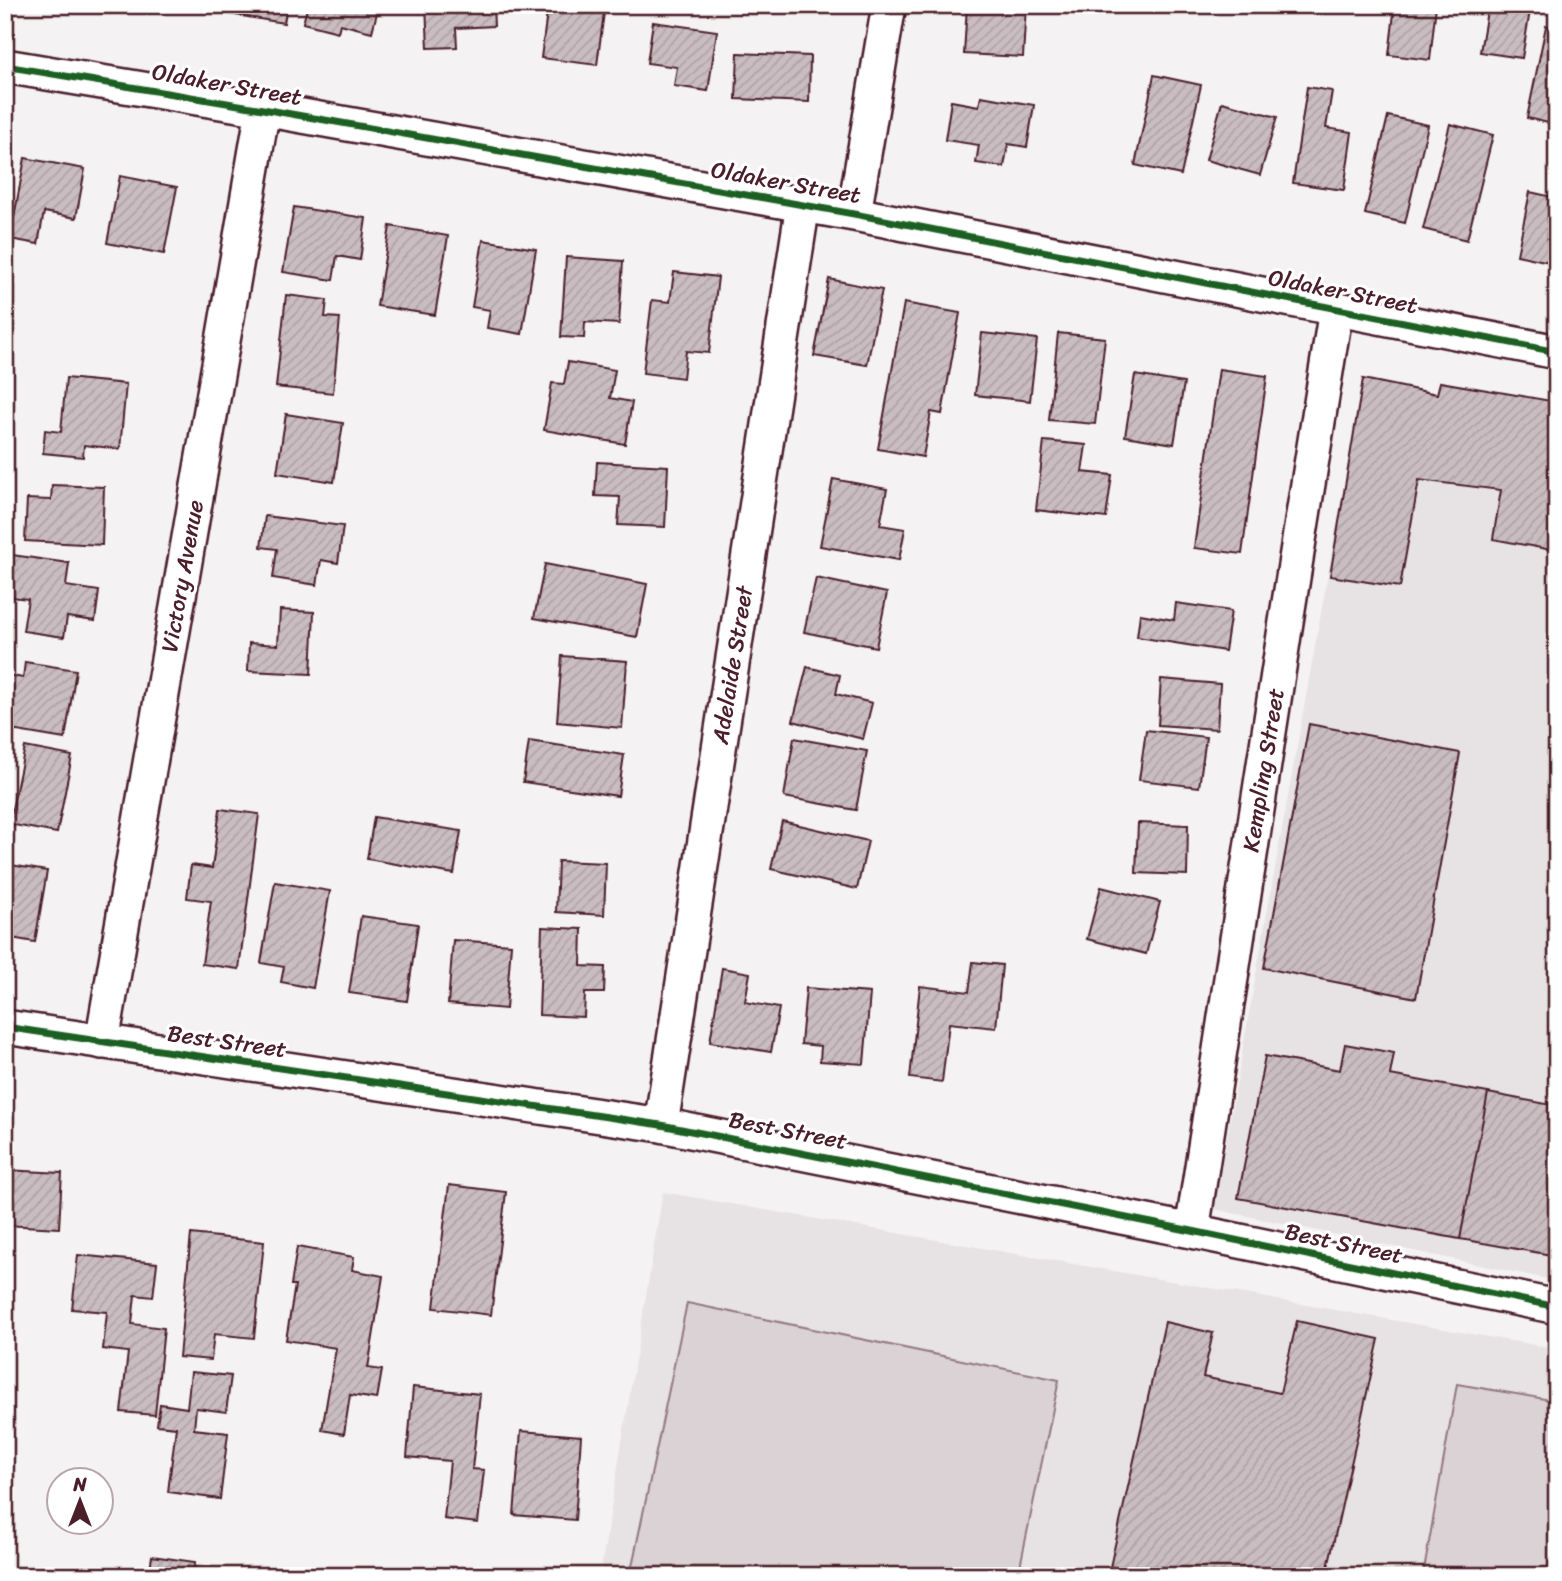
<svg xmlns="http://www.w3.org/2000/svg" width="1562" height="1581" viewBox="0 0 1562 1581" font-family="Sriracha,sans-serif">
	<defs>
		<pattern id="building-hatch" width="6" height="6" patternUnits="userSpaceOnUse" patternTransform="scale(1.75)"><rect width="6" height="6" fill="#cabdc1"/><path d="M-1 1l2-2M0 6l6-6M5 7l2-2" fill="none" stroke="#afa2a6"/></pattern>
	</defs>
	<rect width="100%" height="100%" fill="#f4f2f2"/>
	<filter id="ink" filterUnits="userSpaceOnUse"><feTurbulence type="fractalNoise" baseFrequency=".0143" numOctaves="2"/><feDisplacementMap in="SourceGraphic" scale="14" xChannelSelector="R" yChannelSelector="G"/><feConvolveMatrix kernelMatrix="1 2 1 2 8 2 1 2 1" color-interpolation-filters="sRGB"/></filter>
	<g filter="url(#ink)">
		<path fill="#e7e2e3" d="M1363,379L1437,394L1557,408V1281L1214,1209Z
			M663,1192L1557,1349V1576H600Z"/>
		<path fill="#dbd2d5" stroke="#927880" stroke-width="2" d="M687,1303L1059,1380L1018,1576H630Z
			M1457,1384L1557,1401V1576H1423Z"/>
		<path fill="url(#building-hatch)" stroke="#4a1f2b" stroke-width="2" d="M213,5H287L284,23L211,11Z
			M308,5H379L372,32L340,24L338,32L303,23Z
			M426,5H493L494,26L456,28L457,47L428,48Z
			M548,5H605L597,65L541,58Z
			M967,5H1026L1023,57L964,54Z
			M1395,5H1436L1430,60L1389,55Z
			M1488,5H1531L1522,58L1480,52Z
			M653,22L717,31L708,91L674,86L677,67L647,63Z
			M1546,26L1557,29V125L1527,118Z
			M738,53L810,56L809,102L736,99Z
			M1154,75L1201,85L1181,175L1135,165Z
			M1307,87L1332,91L1326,128L1352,132L1344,190L1293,183Z
			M981,96L1034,105L1027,147L1008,144L1004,167L976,163L979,145L945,140L951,101L979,106Z
			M1222,102L1277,117L1260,175L1206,160Z
			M1388,116L1428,125L1405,223L1365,214Z
			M1450,124L1493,135L1467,240L1423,229Z
			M25,158L85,169L76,218L44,212L38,244L10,239Z
			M120,176L177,187L164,254L107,243Z
			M1530,192L1557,198V254L1554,263L1517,255Z
			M294,207L366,218L360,260L337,256L333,280L283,272Z
			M390,226L448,236L435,315L377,306Z
			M483,240L536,249L522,334L487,328L490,310L472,307Z
			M566,257L623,261L619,324L585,322L584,338L561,337Z
			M674,272L718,277L709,353L686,351L683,378L643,373L652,300L670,302Z
			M829,279L882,290L867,365L814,356Z
			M286,295L327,300L325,317L340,318L333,393L276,387Z
			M904,303L960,313L942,414L931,412L923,457L878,449Z
			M982,333L1037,339L1030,401L975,395Z
			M1058,333L1105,338L1095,424L1049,420Z
			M568,362L615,370L610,398L632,402L625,444L544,430L552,383L564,384Z
			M1219,369L1267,376L1242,554L1194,548Z
			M1135,375L1184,383L1174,444L1125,436Z
			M66,378L126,384L120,449L84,445L83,457L43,453L45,430L61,432Z
			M1363,379L1437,394L1440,382L1557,402V551L1493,539L1501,490L1419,480L1400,587L1330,576Z
			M286,414L343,423L334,482L277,473Z
			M1044,441L1086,445L1082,472L1112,475L1106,518L1036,510Z
			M597,462L668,466L665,527L618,525L620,497L595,496Z
			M833,479L887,489L880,525L905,529L899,560L820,546Z
			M52,485L104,487L102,545L25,541L27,499L51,500Z
			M265,516L343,526L338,563L321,560L317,585L273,578L277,549L261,547Z
			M5,554L69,563L66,586L99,591L95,621L67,617L64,637L23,631L28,599L5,596Z
			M545,564L647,584L637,637L534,618Z
			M816,578L887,593L876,647L804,632Z
			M1176,603L1231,611L1225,651L1137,637L1140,614L1174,620Z
			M280,610L314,612L311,674L248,671L249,643L278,645Z
			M562,656L627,661L622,728L557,722Z
			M25,662L76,670L65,739L5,729V684L7,675L23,678Z
			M807,667L840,675L836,694L872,703L863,739L793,721Z
			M1161,679L1220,684L1217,729L1158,725Z
			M1309,724L1460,753L1416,998L1264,968Z
			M1146,730L1206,737L1199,787L1139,780Z
			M794,738L867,751L856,810L784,797Z
			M529,741L624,755L618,796L523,782Z
			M25,747L72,756L57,833L9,824Z
			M220,809L259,814L239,969L202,964L211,901L187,898L191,865L212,868Z
			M374,817L461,831L454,874L367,859Z
			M782,821L868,841L857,889L771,869Z
			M1138,823L1188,825L1187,875L1136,873Z
			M558,861L606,863L604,915L556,912Z
			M5,864L47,871L35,942L5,937Z
			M275,882L330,891L313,988L281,982L284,967L261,963Z
			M1101,887L1160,902L1146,954L1087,939Z
			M361,916L418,924L407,1001L349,993Z
			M542,927L582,929L581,966L605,967L604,993H585L584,1017L539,1015Z
			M453,940L511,944L506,1009L448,1004Z
			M973,962L1002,965L996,1028L949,1023L942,1082L910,1078L920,986L969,992Z
			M722,968L750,973L745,1002L779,1008L771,1052L710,1042Z
			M806,988L870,993L864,1064L820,1061L821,1046L801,1044Z
			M1345,1044L1394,1053L1390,1075L1488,1093L1460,1239L1238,1198L1265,1056L1340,1070Z
			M1488,1093L1557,1106V1256L1460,1239Z
			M5,1170L62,1173L59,1228L5,1225Z
			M449,1185L506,1192L491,1315L434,1308Z
			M191,1234L264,1242L254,1338L214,1334L211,1360L179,1357Z
			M297,1247L354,1257L352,1270L383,1276L368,1368L382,1370L377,1399L350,1395L344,1434L322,1430L336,1348L286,1340L295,1285H291Z
			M78,1255L157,1263L153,1297L135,1295L132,1324L164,1328L155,1415L121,1412L128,1352L103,1349L107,1312L72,1309Z
			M1297,1321L1379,1339L1326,1576H1108L1165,1322L1213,1333L1203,1377L1280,1393Z
			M191,1372L231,1376L226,1412L196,1408L194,1429L228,1433L220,1499L168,1492L176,1427L157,1425L160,1404L187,1408Z
			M413,1387L480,1394L472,1469L484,1470L478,1523L444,1519L450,1461L407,1457Z
			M521,1431L581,1436L575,1520L514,1515Z
			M152,1556L195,1562L194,1573L210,1576H149Z"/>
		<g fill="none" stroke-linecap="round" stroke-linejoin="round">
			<defs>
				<path id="minor" d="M5,66L263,109L854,214L1557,352
					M854,214L889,5
					M5,1027L661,1125L1192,1231L1557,1307
					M102,1042L263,109
					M661,1125L803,204
					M1192,1231L1288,609L1336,309"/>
			</defs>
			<use href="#minor" stroke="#4a1f2b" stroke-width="38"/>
			<use href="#minor" stroke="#fff" stroke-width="33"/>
			<defs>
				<path id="cycleway" d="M5,66L263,109L854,214L1557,352
					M5,1027L661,1125L1192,1231L1557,1307"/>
			</defs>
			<use href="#cycleway" stroke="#fff" stroke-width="11"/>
			<use href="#cycleway" stroke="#1b5e20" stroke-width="7"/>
		</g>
	</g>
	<g text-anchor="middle" stroke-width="6" stroke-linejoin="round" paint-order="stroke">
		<g font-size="23" fill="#4a1f2b" stroke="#fff">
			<text transform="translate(227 84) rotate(10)" y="8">Oldaker Street</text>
			<text transform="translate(786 182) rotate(10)" y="8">Oldaker Street</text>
			<text transform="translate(1343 291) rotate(11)" y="8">Oldaker Street</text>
			<text transform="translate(182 576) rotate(-80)" y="8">Victory Avenue</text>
			<text transform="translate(732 665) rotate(-81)" y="8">Adelaide Street</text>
			<text transform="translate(1263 770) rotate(-81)" y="8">Kempling Street</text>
			<text transform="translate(227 1041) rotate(8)" y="8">Best Street</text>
			<text transform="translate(788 1130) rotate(11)" y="8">Best Street</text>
			<text transform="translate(1344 1243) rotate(12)" y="8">Best Street</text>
		</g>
	</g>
	<rect width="1562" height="1581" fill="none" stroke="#fff" stroke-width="28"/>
	<rect x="14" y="14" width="1534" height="1553" fill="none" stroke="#4a1f2b" stroke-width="2.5" filter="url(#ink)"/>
	<g transform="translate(80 1501)"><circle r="33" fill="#ffffff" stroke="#b7a5aa" stroke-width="2"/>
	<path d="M0-5L12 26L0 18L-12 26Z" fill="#4a1f2b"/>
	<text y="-10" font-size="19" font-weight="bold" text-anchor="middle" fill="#4a1f2b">N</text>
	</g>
</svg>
